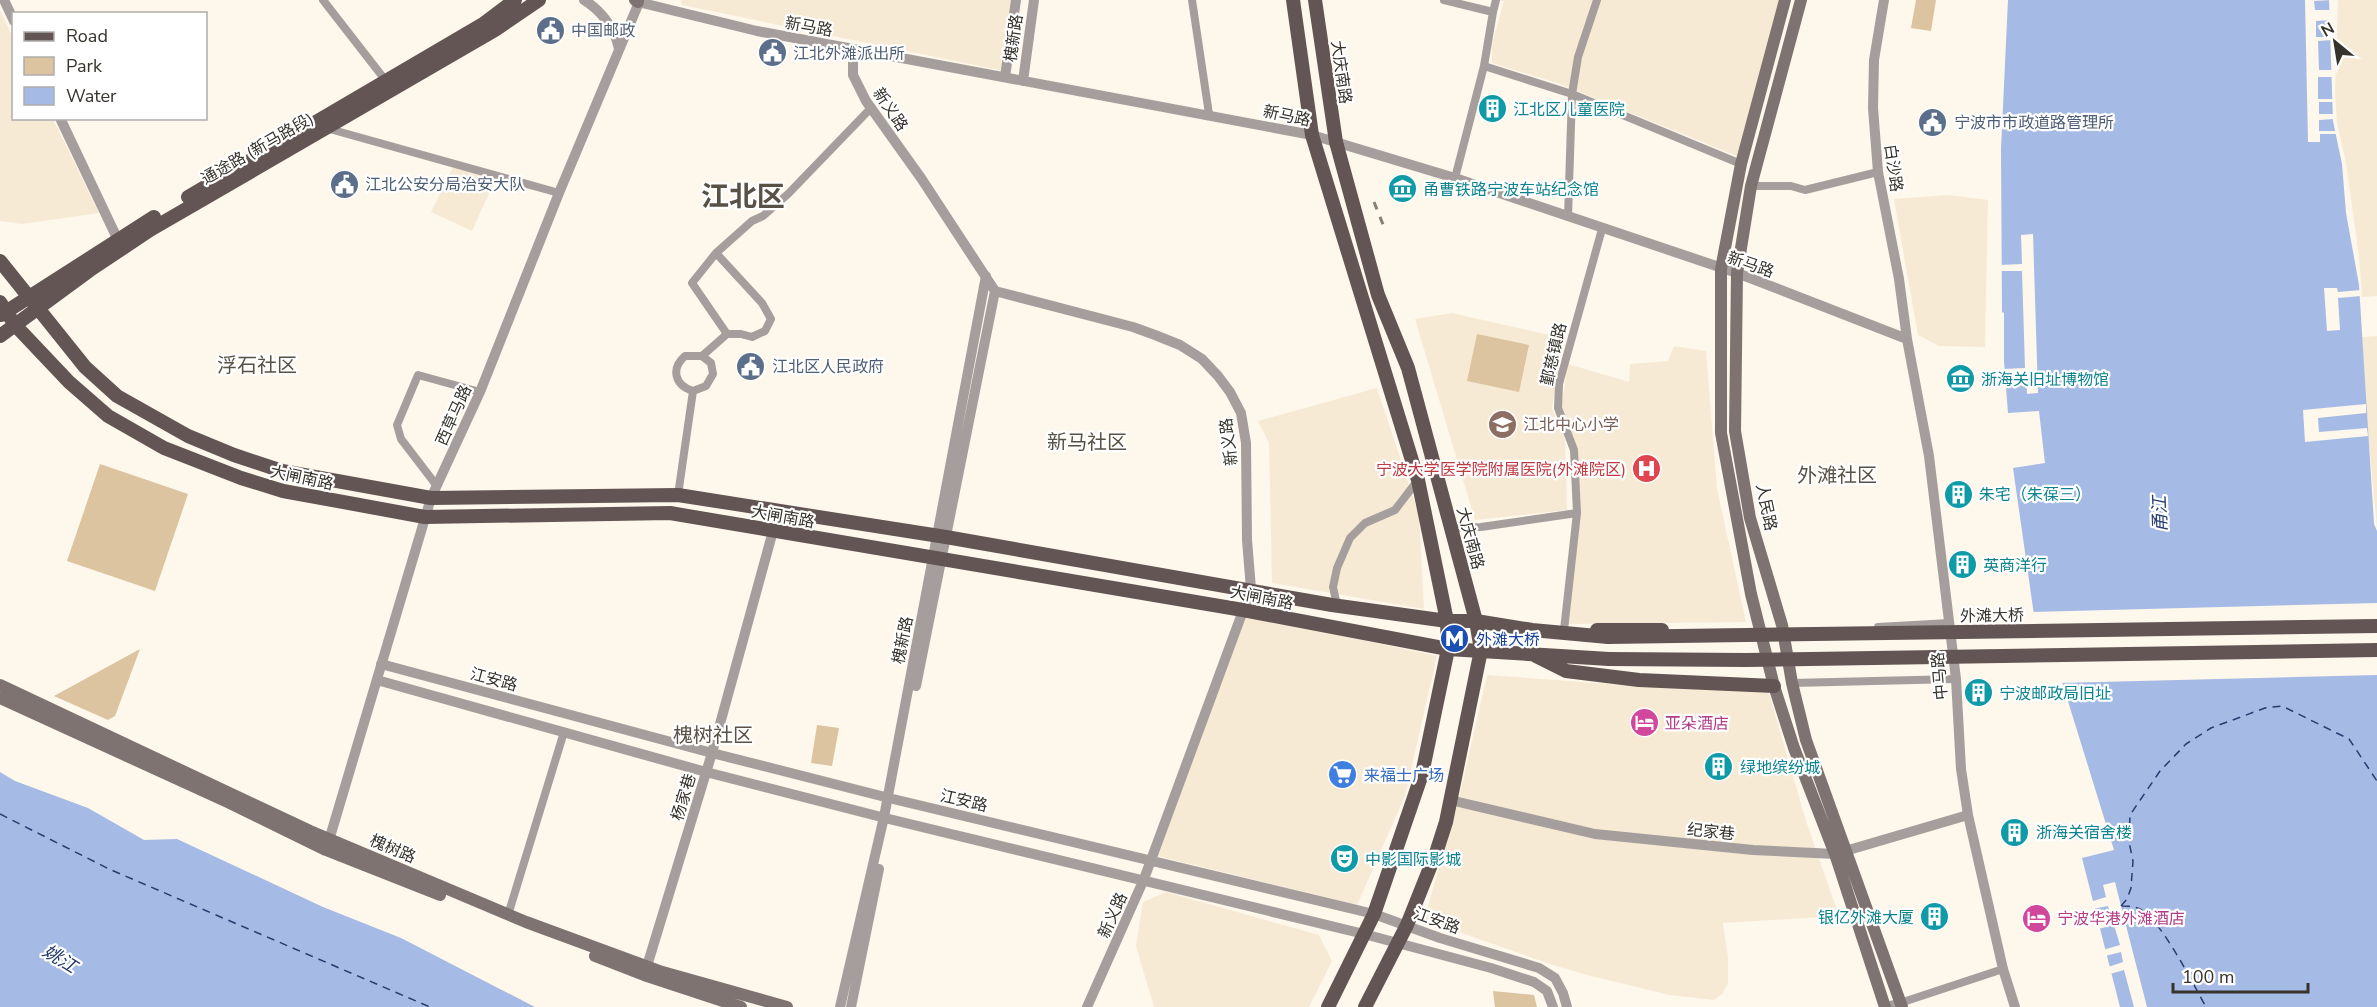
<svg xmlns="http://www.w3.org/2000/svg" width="2377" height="1007" viewBox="0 0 2377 1007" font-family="'Nunito Sans','Noto Sans SC',sans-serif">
	<rect width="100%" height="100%" fill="#fef7eb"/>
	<path fill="#f7ead4" d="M681,0H1012L1004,71L682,5Z
		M1493,0H1781L1737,156L1557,83L1492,63V44L1504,1Z
		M2338,0H2377V296L2362,297L2359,256L2346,163L2337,123L2335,93Z
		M0,10L13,38L14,118L53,119L99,213L22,224L0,221Z
		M454,165L495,180L472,231L431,212Z
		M1948,195L1988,200L1985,347L1939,346L1918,335L1894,199Z
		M1452,313L1563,338L1552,408L1565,440L1567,510L1475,520L1415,319Z
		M2377,336V528L2367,423L2362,337Z
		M1674,346L1706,351L1717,489L1746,622L1567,624L1576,448L1561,408L1568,364L1629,382L1630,364L1668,361Z
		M1377,388L1419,515L1424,609L1272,583L1269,443L1258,421Z
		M1246,615L1437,656L1405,796L1357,905L1158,856Z
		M1487,675L1624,685L1768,690L1806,821L1839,916L1723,923L1728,957V983L1723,993L1714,1000L1670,995L1591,976L1553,965L1424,920L1460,794Z
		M1166,892L1319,935L1332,961L1309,1007H1154L1136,946L1143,902Z"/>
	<path fill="#dbc49f" d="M1916,0H1936L1931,31L1911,28Z
		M1477,334L1529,345L1519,392L1467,381Z
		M100,464L188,494L155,591L67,561Z
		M140,649L115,716L108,720L54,696Z
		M817,725L839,728L832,766L811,763Z
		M1493,991L1534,995L1537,1007H1495Z"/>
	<path fill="#a5bae4" d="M2008,0H2329L2333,121L2342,164L2346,213L2359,285L2374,524L2377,531V1007H2120L2082,858L2114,850L2063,685L2034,615L2013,468L2045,463L2039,411L2008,413L2004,361V313L2002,312L2001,149Z
		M0,772L15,781L88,808L144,840L177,839L323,907L401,938L535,1007H0Z"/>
	<path fill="#fef7eb" d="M2305,0H2332L2314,1L2315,10H2331V20L2316,21V37H2332L2333,40L2318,41L2319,70H2333V77H2318V99H2334V102H2319V114H2334V119L2319,120V131H2336V134H2320V142H2308Z
		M2033,234L2038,393L2027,394L2026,374L2003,375V369L2025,368L2022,271H1999V265L2022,264L2021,235Z
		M2324,288H2337L2338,292L2361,290V296L2338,298L2340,330L2327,331Z
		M2366,404V413L2318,418L2319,432L2367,428L2368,436L2305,442L2303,410Z
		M2377,603V675L2059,683L2031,612Z
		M2115,882L2121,906L2147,1007H2134L2124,970L2110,974L2108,967L2123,962L2121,952L2105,956L2103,950L2120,945L2114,925L2098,929L2096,923L2111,918L2108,906L2093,909L2090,902L2106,897L2103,885Z"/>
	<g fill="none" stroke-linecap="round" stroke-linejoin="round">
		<path stroke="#263d71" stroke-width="1.5" stroke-dasharray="8 6" stroke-linecap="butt" d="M0,814L109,869L430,1007
			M2121,906L2127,899L2131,888L2133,861L2129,842L2130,815L2160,771L2186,744L2211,728L2265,708L2282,706L2349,739L2377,781
			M2122,906C2128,906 2134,906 2140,909C2162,921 2193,984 2206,1007"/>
		<path stroke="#a69e9c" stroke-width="8" d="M323,0L386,81
			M1192,0L1209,114
			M1444,0L1493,12L1484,66L1455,178
			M1493,12L1496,0
			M1484,66L1572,94L1741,164
			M326,128L559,193
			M1751,186H1791L1805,190L1878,172
			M1568,217L1572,94L1578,57L1597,0
			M716,253L762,303L771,319L765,331L752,337L741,334H727
			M693,391L706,386L713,374L711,363L702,356
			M437,486L401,439L397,425L418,375L480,392
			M678,495L693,391C674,385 671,368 685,356H702L727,334L692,283L716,253L752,221L763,216L788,194L871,108
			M1451,528L1481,527L1577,513
			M1337,605L1333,587L1337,568L1350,538L1365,523L1395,510L1418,480
			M1878,627L1949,623
			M1564,630L1577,513L1574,450L1558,408L1559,384L1602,229
			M1792,683L1956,679
			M508,915L564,732
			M1885,1006L1900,1003L2003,969"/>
		<path stroke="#a69e9c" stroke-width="10" d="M4,0L14,21
			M584,0C602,11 615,29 619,49
			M1884,0L1874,60L1873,108L1878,172L1899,279L1907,339L1929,456L1956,679L1961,769L1968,815L2003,969L2015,1007
			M638,2L757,31L1312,135L1455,178L1737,273L1907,339
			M853,49V75L866,101L921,178L995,291L1133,327L1155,335L1180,345L1202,359L1218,376L1230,392L1241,413L1246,443L1247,540L1251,589L1144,879L1087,1007
			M1005,77L1016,0
			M1023,81L1034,0
			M60,118L117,238
			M381,664L712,753L893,799L1374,914L1440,938L1539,968L1555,978L1563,993L1567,1007
			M377,680L706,772L889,819L1364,934L1491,968L1534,982L1547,991L1553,1007
			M916,686L995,291
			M1450,800L1595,834L1753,850L1835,854L1968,815
			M327,847L431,498L480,392L559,193L640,0
			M647,966L712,753L773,531
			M840,1007L884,817L986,276
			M851,1007L879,869"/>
		<path stroke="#7f7371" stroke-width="12" d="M635,0L638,2V0
			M1785,0L1741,164L1721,269V433L1751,594L1774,686L1794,748L1835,854L1885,1007
			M1801,0L1751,186L1737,273L1735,431L1750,518L1782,625L1792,683L1806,740L1902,1007
			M0,685L310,831L526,922L659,971L787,1007
			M0,698L230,803L326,850L440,895
			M595,956L644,975L741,1007"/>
		<path stroke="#635553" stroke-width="14" d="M1293,0L1312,135L1418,480L1447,621L1448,649L1422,774L1374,914L1328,1007
			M1315,0L1336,142L1378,295L1408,368L1476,621L1481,650L1446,822L1437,850L1407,925L1365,1007
			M188,197L483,24L515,0
			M0,261L85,367L117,396L188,436L234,455L282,471L431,498L678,495L946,537L1332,605L1447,621H1476L1532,630L1608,637
			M0,302L15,325L69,382L108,416L164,448L241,478L283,491L425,517L670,513L1243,610L1448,649L1609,659
			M1,315L154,217
			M0,336L90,270L150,230L495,30L539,0
			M1597,630H1662
			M1536,656L1566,671L1639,680L1774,686"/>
		<path stroke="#868178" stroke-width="3" stroke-dasharray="8 8" stroke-linecap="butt" d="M1374,202L1384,227"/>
		<path stroke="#635553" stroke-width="14" d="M1608,637L2377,626
			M1609,659L1746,660L2377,650"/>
	</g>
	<defs>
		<symbol id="civic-disc" viewBox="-11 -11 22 22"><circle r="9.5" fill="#5c6f8a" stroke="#fff"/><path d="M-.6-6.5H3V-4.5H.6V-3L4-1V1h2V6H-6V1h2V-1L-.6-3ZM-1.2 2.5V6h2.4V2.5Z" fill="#fff"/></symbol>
		<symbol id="building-disc" viewBox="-11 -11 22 22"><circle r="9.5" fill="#0f9aa8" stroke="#fff"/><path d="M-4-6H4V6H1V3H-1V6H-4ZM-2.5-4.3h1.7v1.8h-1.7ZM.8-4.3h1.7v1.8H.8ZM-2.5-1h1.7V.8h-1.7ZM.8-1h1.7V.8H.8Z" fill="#fff"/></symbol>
		<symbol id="museum-disc" viewBox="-11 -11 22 22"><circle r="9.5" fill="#0f9aa8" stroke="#fff"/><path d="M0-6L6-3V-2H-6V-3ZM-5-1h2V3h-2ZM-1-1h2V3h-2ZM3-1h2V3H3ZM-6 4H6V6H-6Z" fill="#fff"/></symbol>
		<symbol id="school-disc" viewBox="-11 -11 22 22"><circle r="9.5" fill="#8d6e63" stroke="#fff"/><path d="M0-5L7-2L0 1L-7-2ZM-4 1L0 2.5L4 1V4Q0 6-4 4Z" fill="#fff"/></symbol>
		<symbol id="hospital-disc" viewBox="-11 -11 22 22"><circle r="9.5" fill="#e0444e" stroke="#fff"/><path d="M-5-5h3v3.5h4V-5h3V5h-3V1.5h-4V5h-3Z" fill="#fff"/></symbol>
		<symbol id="metro-disc" viewBox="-11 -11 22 22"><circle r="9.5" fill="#1a4fb4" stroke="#fff"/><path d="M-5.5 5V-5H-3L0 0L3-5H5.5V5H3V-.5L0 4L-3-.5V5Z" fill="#fff"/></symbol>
		<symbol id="hotel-disc" viewBox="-11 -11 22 22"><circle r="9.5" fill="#d1479c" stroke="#fff"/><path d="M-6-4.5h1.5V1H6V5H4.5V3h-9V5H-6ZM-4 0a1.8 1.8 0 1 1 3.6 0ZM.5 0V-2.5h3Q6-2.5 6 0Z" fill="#fff"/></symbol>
		<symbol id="supermarket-disc" viewBox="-11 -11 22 22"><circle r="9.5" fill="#3f7fe0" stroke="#fff"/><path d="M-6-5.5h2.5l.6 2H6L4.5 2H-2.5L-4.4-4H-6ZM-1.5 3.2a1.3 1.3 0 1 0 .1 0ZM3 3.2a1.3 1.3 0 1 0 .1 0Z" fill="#fff"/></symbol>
		<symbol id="theatre-disc" viewBox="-11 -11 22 22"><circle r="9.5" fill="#0f9aa8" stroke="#fff"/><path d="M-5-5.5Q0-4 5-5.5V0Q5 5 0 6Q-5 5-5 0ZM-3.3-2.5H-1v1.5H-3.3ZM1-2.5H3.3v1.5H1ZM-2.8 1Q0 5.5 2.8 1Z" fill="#fff"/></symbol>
	</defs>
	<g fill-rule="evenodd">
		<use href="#civic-disc" x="534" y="14" width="33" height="33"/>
		<use href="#civic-disc" x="756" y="36" width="33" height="33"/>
		<use href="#building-disc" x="1476" y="92" width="33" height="33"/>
		<use href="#civic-disc" x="1916" y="106" width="33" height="33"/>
		<use href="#civic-disc" x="328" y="168" width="33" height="33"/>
		<use href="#museum-disc" x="1386" y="172" width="33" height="33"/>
		<use href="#civic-disc" x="734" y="350" width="33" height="33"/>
		<use href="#museum-disc" x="1944" y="362" width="33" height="33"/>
		<use href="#school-disc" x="1486" y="408" width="33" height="33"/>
		<use href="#hospital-disc" x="1630" y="452" width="33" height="33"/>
		<use href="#building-disc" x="1942" y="478" width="33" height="33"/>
		<use href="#building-disc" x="1946" y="548" width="33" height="33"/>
		<use href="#metro-disc" x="1438" y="622" width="33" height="33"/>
		<use href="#building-disc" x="1962" y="676" width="33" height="33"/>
		<use href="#hotel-disc" x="1628" y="706" width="33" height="33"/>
		<use href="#building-disc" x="1702" y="750" width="33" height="33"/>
		<use href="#supermarket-disc" x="1326" y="758" width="33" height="33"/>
		<use href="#building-disc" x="1998" y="816" width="33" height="33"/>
		<use href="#theatre-disc" x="1328" y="842" width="33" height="33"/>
		<use href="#building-disc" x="1918" y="900" width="33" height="33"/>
		<use href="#hotel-disc" x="2020" y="902" width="33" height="33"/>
	</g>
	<g text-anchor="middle" stroke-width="4.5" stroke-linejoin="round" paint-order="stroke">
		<g font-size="16" fill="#36322c" stroke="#fff">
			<text transform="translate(809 26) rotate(10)" y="6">新马路</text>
			<text transform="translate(1013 38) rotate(-82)" y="6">槐新路</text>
			<text transform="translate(1342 72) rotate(82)" y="6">大庆南路</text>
			<text transform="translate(891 109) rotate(56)" y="6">新义路</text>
			<text transform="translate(1287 115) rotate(12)" y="6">新马路</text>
			<text transform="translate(257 148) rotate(-30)" y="6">通途路 (新马路段)</text>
			<text transform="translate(1894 168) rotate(82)" y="6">白沙路</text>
			<text transform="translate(1751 264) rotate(19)" y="6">新马路</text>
			<text transform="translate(1553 354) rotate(-77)" y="6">鄞慈镇路</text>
			<text transform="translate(453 415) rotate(-66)" y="6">西草马路</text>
			<text transform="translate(1228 442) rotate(-97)" y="6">新义路</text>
			<text transform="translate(302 477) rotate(12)" y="6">大闸南路</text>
			<text transform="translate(1767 507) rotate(78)" y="6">人民路</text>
			<text transform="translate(783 516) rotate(10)" y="6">大闸南路</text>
			<text transform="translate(1471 538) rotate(75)" y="6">大庆南路</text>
			<text transform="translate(1262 597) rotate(11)" y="6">大闸南路</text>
			<text transform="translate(1992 615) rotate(-1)" y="6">外滩大桥</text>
			<text transform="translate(902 640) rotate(-79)" y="6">槐新路</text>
			<text transform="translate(1939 676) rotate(-95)" y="6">中马路</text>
			<text transform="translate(494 679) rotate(15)" y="6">江安路</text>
			<text transform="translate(683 797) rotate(-73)" y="6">杨家巷</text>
			<text transform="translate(964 800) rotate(13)" y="6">江安路</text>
			<text transform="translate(1711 831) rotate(6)" y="6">纪家巷</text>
			<text transform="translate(393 848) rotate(23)" y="6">槐树路</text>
			<text transform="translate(1112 915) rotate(-66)" y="6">新义路</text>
			<text transform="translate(1437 920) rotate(20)" y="6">江安路</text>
		</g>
		<g font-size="16" fill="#4e5e75" stroke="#fff" text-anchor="start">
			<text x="571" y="36">中国邮政</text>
			<text x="793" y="59">江北外滩派出所</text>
			<text x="1954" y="128">宁波市市政道路管理所</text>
			<text x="365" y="190">江北公安分局治安大队</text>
			<text x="772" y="372">江北区人民政府</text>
		</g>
		<g font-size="16" fill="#0d838f" stroke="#fff" text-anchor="start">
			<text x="1513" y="115">江北区儿童医院</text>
			<text x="1423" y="195">甬曹铁路宁波车站纪念馆</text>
			<text x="1981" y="385">浙海关旧址博物馆</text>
			<text x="1979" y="500">朱宅（朱葆三）</text>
			<text x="1983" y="571">英商洋行</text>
			<text x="1999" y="699">宁波邮政局旧址</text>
			<text x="1740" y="773">绿地缤纷城</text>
			<text x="2036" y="838">浙海关宿舍楼</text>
			<text x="1365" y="865">中影国际影城</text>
			<text x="1914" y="923" text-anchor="end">银亿外滩大厦</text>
		</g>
		<g font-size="16" fill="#785e54" stroke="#fff" text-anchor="start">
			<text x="1523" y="430">江北中心小学</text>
		</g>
		<g font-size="16" fill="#be3a42" stroke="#fff" text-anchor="end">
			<text x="1626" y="475">宁波大学医学院附属医院(外滩院区)</text>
		</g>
		<g font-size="16" fill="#164399" stroke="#fff" text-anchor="start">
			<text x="1476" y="645">外滩大桥</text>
		</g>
		<g font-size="16" fill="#b23c85" stroke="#fff" text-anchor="start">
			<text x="1665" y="729">亚朵酒店</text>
			<text x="2057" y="924">宁波华港外滩酒店</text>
		</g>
		<g font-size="16" fill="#366cbe" stroke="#fff" text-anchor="start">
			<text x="1364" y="781">来福士广场</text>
		</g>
		<g font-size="18" font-style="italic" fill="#263d71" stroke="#fff">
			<text transform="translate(2160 514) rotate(-92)" y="6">甬江</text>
			<text transform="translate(60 959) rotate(32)" y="6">姚江</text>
		</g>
		<g font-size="20" fill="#595145" stroke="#fff">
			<text x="257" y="372">浮石社区</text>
			<text x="1087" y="449">新马社区</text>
			<text x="1837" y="482">外滩社区</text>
			<text x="713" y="742">槐树社区</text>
		</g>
		<g font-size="28" font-weight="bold" fill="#595145" stroke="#fff">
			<text x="743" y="206">江北区</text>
		</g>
	</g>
	<rect x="12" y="12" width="195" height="108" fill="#ffffff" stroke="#afadab" stroke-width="1.5"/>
	<rect x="24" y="32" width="30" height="9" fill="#635553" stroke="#afadab" stroke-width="1.5"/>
	<text x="66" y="42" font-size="18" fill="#36322c">Road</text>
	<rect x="24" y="57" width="30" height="18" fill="#dbc49f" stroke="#afadab" stroke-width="1.5"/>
	<text x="66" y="72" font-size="18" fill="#36322c">Park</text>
	<rect x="24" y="87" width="30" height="18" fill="#a5bae4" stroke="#afadab" stroke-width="1.5"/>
	<text x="66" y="102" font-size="18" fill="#36322c">Water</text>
	<g transform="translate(2335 42) rotate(330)" stroke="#ffffff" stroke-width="4.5" paint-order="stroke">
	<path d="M0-4.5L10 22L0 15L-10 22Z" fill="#36322c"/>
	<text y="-9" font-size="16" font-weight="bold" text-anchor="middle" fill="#36322c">N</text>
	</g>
	<path d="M2173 983v9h135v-9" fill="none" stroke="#36322c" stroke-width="3"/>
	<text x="2182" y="983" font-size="18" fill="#36322c" stroke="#ffffff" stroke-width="4.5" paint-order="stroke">100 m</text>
</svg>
